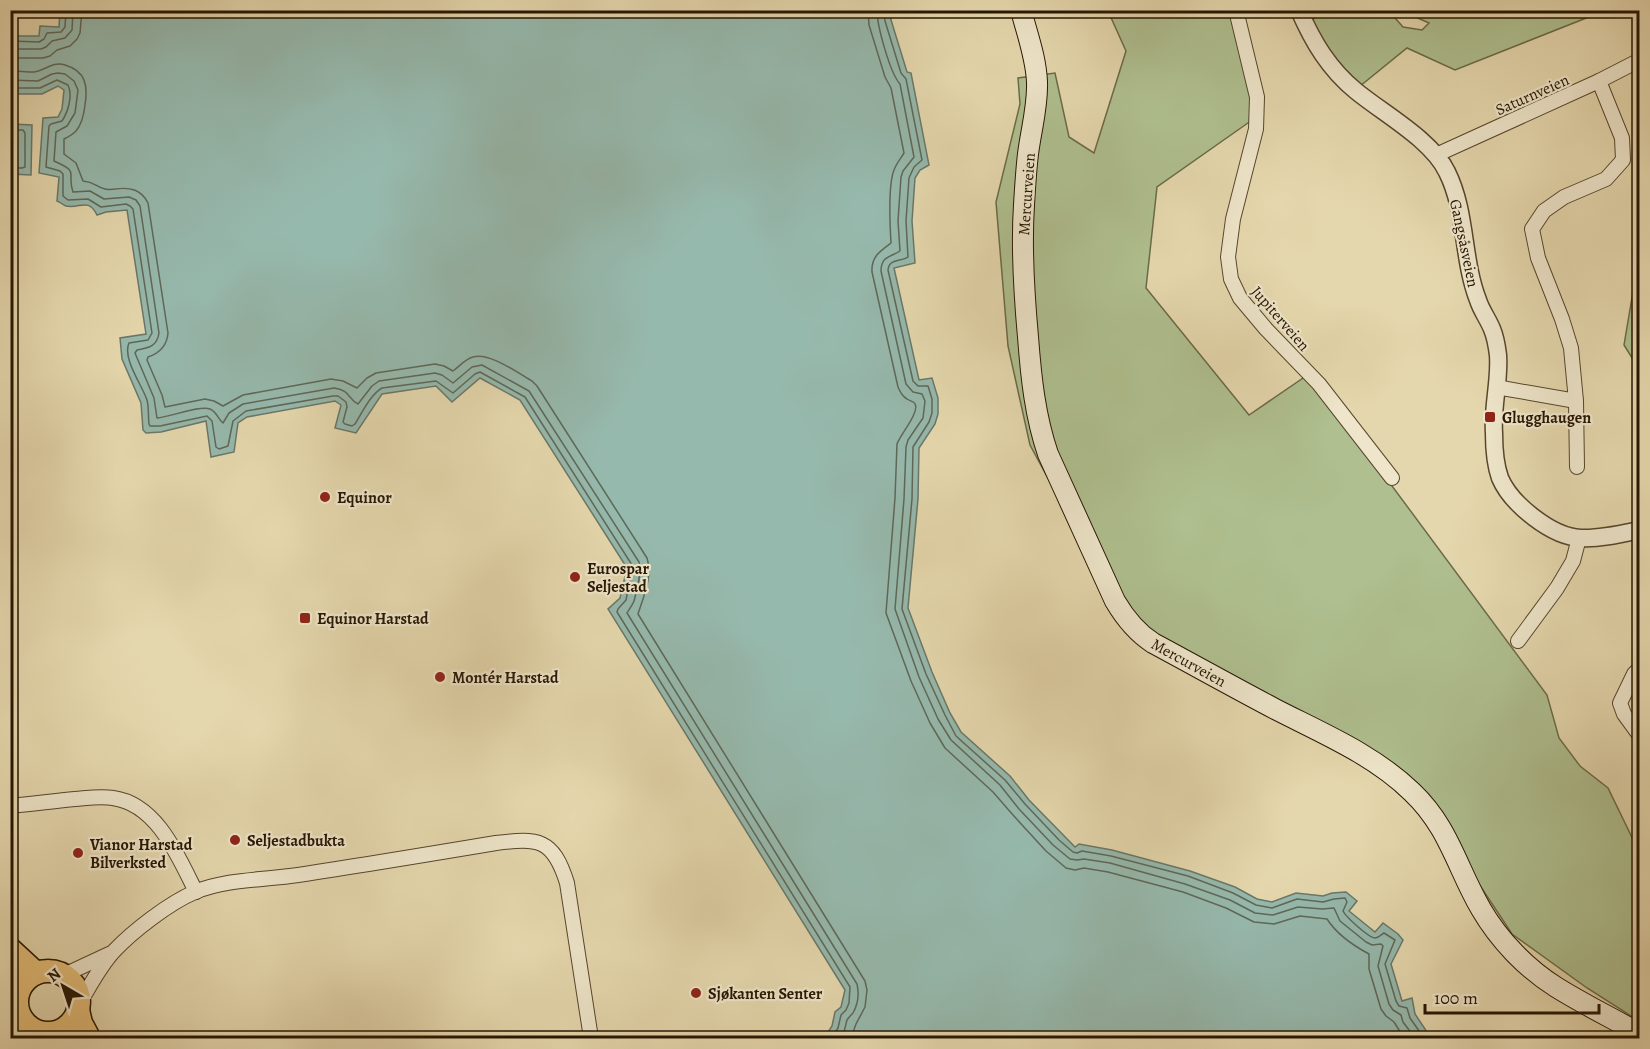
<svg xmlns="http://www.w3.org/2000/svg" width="1650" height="1049" font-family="Alegreya,serif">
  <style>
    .green { fill: #afbf8f; stroke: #6a6a48; stroke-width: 1.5 }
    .water { fill: #96b9ad; stroke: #697869; stroke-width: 1.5 }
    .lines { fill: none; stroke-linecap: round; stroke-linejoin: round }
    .shore { stroke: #5e6858; stroke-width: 1.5 }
    .minor-casing { stroke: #56462d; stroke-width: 16 }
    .tertiary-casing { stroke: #56462d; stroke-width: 19 }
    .secondary-casing { stroke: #261602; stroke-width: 22 }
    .trunk-casing { stroke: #261602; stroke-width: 25 }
    .minor { stroke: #eee5ca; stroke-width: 14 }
    .tertiary { stroke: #eee5ca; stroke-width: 16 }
    .secondary { stroke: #eee5ca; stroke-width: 20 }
    .trunk { stroke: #e2bc76; stroke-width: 22 }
    .poi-dot { fill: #8f2418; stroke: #eee5ca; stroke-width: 2 }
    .labels { text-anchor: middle; stroke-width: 4.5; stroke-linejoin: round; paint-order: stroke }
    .street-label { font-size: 16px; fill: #261602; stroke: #eee5ca }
    .poi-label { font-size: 16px; font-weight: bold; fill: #261602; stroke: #eee5ca; text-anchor: start }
  </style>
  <rect width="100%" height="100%" fill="#e5d7ad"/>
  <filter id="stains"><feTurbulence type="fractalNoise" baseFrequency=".00333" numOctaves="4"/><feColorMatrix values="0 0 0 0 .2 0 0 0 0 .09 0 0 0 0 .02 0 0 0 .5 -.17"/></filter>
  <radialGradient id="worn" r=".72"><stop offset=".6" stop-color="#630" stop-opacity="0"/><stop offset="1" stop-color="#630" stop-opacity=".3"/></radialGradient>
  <g class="green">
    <path d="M1108 11H1235L1255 118 1157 187 1146 288 1249 415 1309 374 1547 695 1559 738 1580 766 1608 788 1639 852V1021L1587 988 1512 934 1475 878 1428 796 1148 633 1118 594 1051 484 1030 445 1008 346 996 202 1020 104 1018 78 1055 73 1069 137 1094 153 1126 51Z"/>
    <path d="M1325 11H1389L1403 27 1422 30 1429 23 1402 11H1604L1455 70 1407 48 1354 91 1305 25Z"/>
    <path d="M1639 256V369L1624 345Z"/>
  </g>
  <g class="water">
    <path d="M60 11H890L891 20 907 72 911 73 929 165 920 170 915 178 912 221 915 263 894 268 919 380 932 378 938 398V414L935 424 919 448 918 499 908 608 932 672 950 713 961 732 1010 776 1029 800 1075 847 1079 844 1112 850 1190 871 1235 887 1257 899 1272 902 1296 893 1323 896 1332 893 1346 892 1357 901 1349 911 1375 932 1383 923 1398 934 1403 940 1391 964 1402 1001 1412 998 1415 1014 1431 1038H824L832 1026 835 1012 841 1007 845 990 608 609 620 598 627 568 520 400 480 378 452 402 436 386 382 394 356 433 335 428 341 405 335 401 247 417 238 423 234 452 211 457 206 421 161 432 146 433 143 430 141 403 122 359 120 338 146 334 127 210 106 212 97 215C88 197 80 209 66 206 63 205 60 202 57 201L59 177 39 173 43 118 58 117 62 109 64 90 58 86 42 94H11V36H39L40 26 59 27Z"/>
    <path d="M11 124 32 125 31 175 11 174Z"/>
  </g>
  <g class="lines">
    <g class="shore">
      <path d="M868 10 869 25 885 77 891 88 904 153C901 158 896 164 894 170 888 185 890 226 891 243 880 251 871 257 872 272L898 387C900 392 902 396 907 399 908 400 915 402 915 404 920 412 900 435 897 444L895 498 886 613 911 681 930 723 945 748 993 792 1013 815 1046 851 1066 868 1075 870 1084 868 1108 872 1183 892 1226 908 1254 922 1274 924 1300 916 1327 919C1336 933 1354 946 1369 954V969L1381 1009 1386 1016 1394 1022 1404 1038"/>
      <path d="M877 10C877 26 890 73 900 84L914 157 903 171 901 177 898 221 900 251C891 257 881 256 881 271L906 384 913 392 922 394 925 401 923 418 908 440 906 447 904 499 895 609 919 677 938 719 951 740 1000 785 1019 809 1053 845 1070 859 1077 860 1084 859 1110 863 1185 884 1230 900 1255 913 1273 915 1298 907 1322 909 1334 908 1340 921 1366 942 1372 945 1381 944 1383 946 1378 966 1389 1004 1393 1010 1401 1015 1403 1022 1415 1038"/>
      <path d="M884 10 885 21 901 73 906 79 922 160 914 167 909 178 906 221 908 257C901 262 889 258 888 270L913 381 918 386H928L932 399V413L929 422 913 447 912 499 902 609 926 674 945 715 956 736 1005 780 1025 804 1059 840 1073 852 1077 853 1082 851 1111 856 1188 876 1233 893 1256 905 1272 908 1297 899 1323 902 1334 899 1345 898 1347 902 1343 911C1346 917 1369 938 1375 938 1378 938 1382 934 1384 933L1395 940 1385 964 1396 1001 1399 1006 1407 1008 1410 1018 1424 1038"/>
      <path d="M10 41 39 42 44 39 47 33 61 32 65 27 66 10"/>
      <path d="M10 49H41L46 47 52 41 65 38 72 30 73 10"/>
      <path d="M10 58H43L50 56 57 50 70 46 77 39 80 33 82 10"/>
      <path d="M10 71C18 71 26 72 34 72 45 71 52 61 65 65 86 71 88 86 85 105 84 114 82 124 76 131 73 134 68 137 64 139V154L76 163 83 181C95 182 96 187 105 189 107 190 113 189 115 189 130 187 141 189 148 203L168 333C167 346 160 353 148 357L147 360 162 395 165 407 205 399 214 401 223 406 243 395 331 379 343 381 357 388 367 378 376 373 435 364 444 366 453 371C460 366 465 359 473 357 489 352 518 373 532 381L537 386 647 558C653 576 643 598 638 614L865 981 867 990 865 1007 856 1024 851 1038"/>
      <path d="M10 80 38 81 52 74 58 73 65 74 74 81 78 90 75 113 67 126 56 132 54 161C81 173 66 171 73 192L90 191 104 199 129 197 136 200 140 206 159 333C157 347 148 348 137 350L135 353 154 398 157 418C170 417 200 405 210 409 217 412 218 419 223 423L229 413 243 404 334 388C350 390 348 399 358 404L372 386 379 381 435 373 442 375 453 383 472 367 482 365 529 391 639 562C642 573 637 590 634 601 632 606 629 609 627 613L857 984C859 993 858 1004 853 1013 851 1015 849 1017 847 1020 845 1027 845 1032 841 1038"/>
      <path d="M10 88H40L57 80 68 85C73 96 68 112 62 121L51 124 49 126 46 167 60 171 63 174V196L68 200 88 199 101 207 126 204 130 206 133 209 152 333 148 340 129 343C122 358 142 385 147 400 149 407 148 416 149 424L150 426H160L207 416 212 421 216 447 219 449 228 446 233 421 246 411 333 396H338L346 402 347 407 343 422 345 424 352 426 355 424C362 413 370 395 382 388L436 381 453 393 475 374 480 372 525 397 632 565V569L626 600 618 609 617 612 850 987 849 1003 846 1010 841 1015 838 1028 832 1038"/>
      <path d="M10 130H23L25 133V167L22 168H10"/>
    </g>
    <g class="minor-casing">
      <g id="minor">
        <path d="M1236 10 1257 97 1256 129 1233 219 1228 257 1231 279 1240 298 1266 329 1319 384 1392 478"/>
        <path d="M1436 155 1599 81 1640 60"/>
        <path d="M1496 387 1576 401 1571 348 1562 319 1538 258 1532 229 1544 211 1564 197 1606 179 1623 160 1622 138 1599 81"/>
        <path d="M1576 401 1577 467"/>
        <path d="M1518 641 1557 588 1573 561 1579 538"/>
        <path d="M1640 668 1634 674 1620 703 1624 714 1640 736"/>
        <path d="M10 806C32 804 54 801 75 799 88 798 100 796 113 798 157 804 178 856 196 892"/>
        <path d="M64 975 109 954"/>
        <path d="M79 1004C90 986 100 966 114 951 133 931 169 903 195 892 226 879 264 880 298 875 364 865 430 854 496 843 538 838 553 838 567 883L591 1038"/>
      </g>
    </g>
    <g class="tertiary-casing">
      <path id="tertiary" d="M1299 10C1313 42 1329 69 1356 91 1384 114 1432 140 1447 172 1467 212 1462 259 1478 300 1481 310 1488 319 1492 329 1495 336 1497 347 1498 355 1500 381 1492 407 1494 433 1494 447 1495 464 1500 478 1511 504 1552 537 1581 538 1600 539 1621 534 1640 530"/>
    </g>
    <g class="secondary-casing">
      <path id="secondary" d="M1021 10C1027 34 1036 57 1037 82 1038 106 1031 130 1028 154 1026 171 1025 188 1024 205 1021 249 1024 293 1028 337 1031 377 1035 416 1048 454L1115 601C1125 618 1136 632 1153 643 1194 665 1235 688 1277 710 1324 734 1374 755 1412 792 1449 827 1457 868 1481 909 1499 940 1526 968 1556 987 1583 1004 1612 1018 1640 1034"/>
    </g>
    <g class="trunk-casing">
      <g id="trunk">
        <path d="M10 949 36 973"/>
        <circle cx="48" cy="1002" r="31"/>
        <path d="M78 1010 81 1023 89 1038"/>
      </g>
    </g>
    <use href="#minor" class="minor"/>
    <use href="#tertiary" class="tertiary"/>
    <use href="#secondary" class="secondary"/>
    <use href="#trunk" class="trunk"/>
  </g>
  <g class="poi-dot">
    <rect x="1484" y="411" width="12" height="12" rx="3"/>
    <circle cx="325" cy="497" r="6"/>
    <circle cx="575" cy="577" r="6"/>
    <rect x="299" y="612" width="12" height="12" rx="3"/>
    <circle cx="440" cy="677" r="6"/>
    <circle cx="235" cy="840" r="6"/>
    <circle cx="78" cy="853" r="6"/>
    <circle cx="696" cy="993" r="6"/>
  </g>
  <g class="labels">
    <g class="street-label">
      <text transform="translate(1532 94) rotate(-24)" y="6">Saturnveien</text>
      <text transform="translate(1026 194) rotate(-86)" y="6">Mercurveien</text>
      <text transform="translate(1465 243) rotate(78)" y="6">Gangsåsveien</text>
      <text transform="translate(1281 318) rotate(49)" y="6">Jupiterveien</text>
      <text transform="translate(1189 662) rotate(29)" y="6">Mercurveien</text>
    </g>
    <g class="poi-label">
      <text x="1502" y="423">Glugghaugen</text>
      <text x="337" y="503">Equinor</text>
      <text x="587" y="574">Eurospar<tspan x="587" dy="18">Seljestad</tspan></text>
      <text x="317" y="624">Equinor Harstad</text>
      <text x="452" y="683">Montér Harstad</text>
      <text x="247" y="846">Seljestadbukta</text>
      <text x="90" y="850">Vianor Harstad<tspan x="90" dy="18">Bilverksted</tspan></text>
      <text x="708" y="999">Sjøkanten Senter</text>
    </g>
  </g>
  <rect width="1650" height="1049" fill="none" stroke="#e5d7ad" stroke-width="36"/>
  <rect x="12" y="12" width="1626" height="1025" fill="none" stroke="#261602" stroke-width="3"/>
  <rect x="18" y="18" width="1614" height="1013" fill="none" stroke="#261602" stroke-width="1.5"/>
  <g transform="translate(63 986) rotate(321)" stroke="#eee5ca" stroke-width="4.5" paint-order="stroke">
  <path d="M0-4.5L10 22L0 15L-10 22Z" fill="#261602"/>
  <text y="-9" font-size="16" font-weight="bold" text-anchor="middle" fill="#261602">N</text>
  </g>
  <path d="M1425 1004v9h174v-9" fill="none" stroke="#261602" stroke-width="3"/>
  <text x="1434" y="1004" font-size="18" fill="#261602" stroke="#eee5ca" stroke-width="4.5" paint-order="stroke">100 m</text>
  <rect width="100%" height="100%" filter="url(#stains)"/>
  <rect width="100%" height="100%" fill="url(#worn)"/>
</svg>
